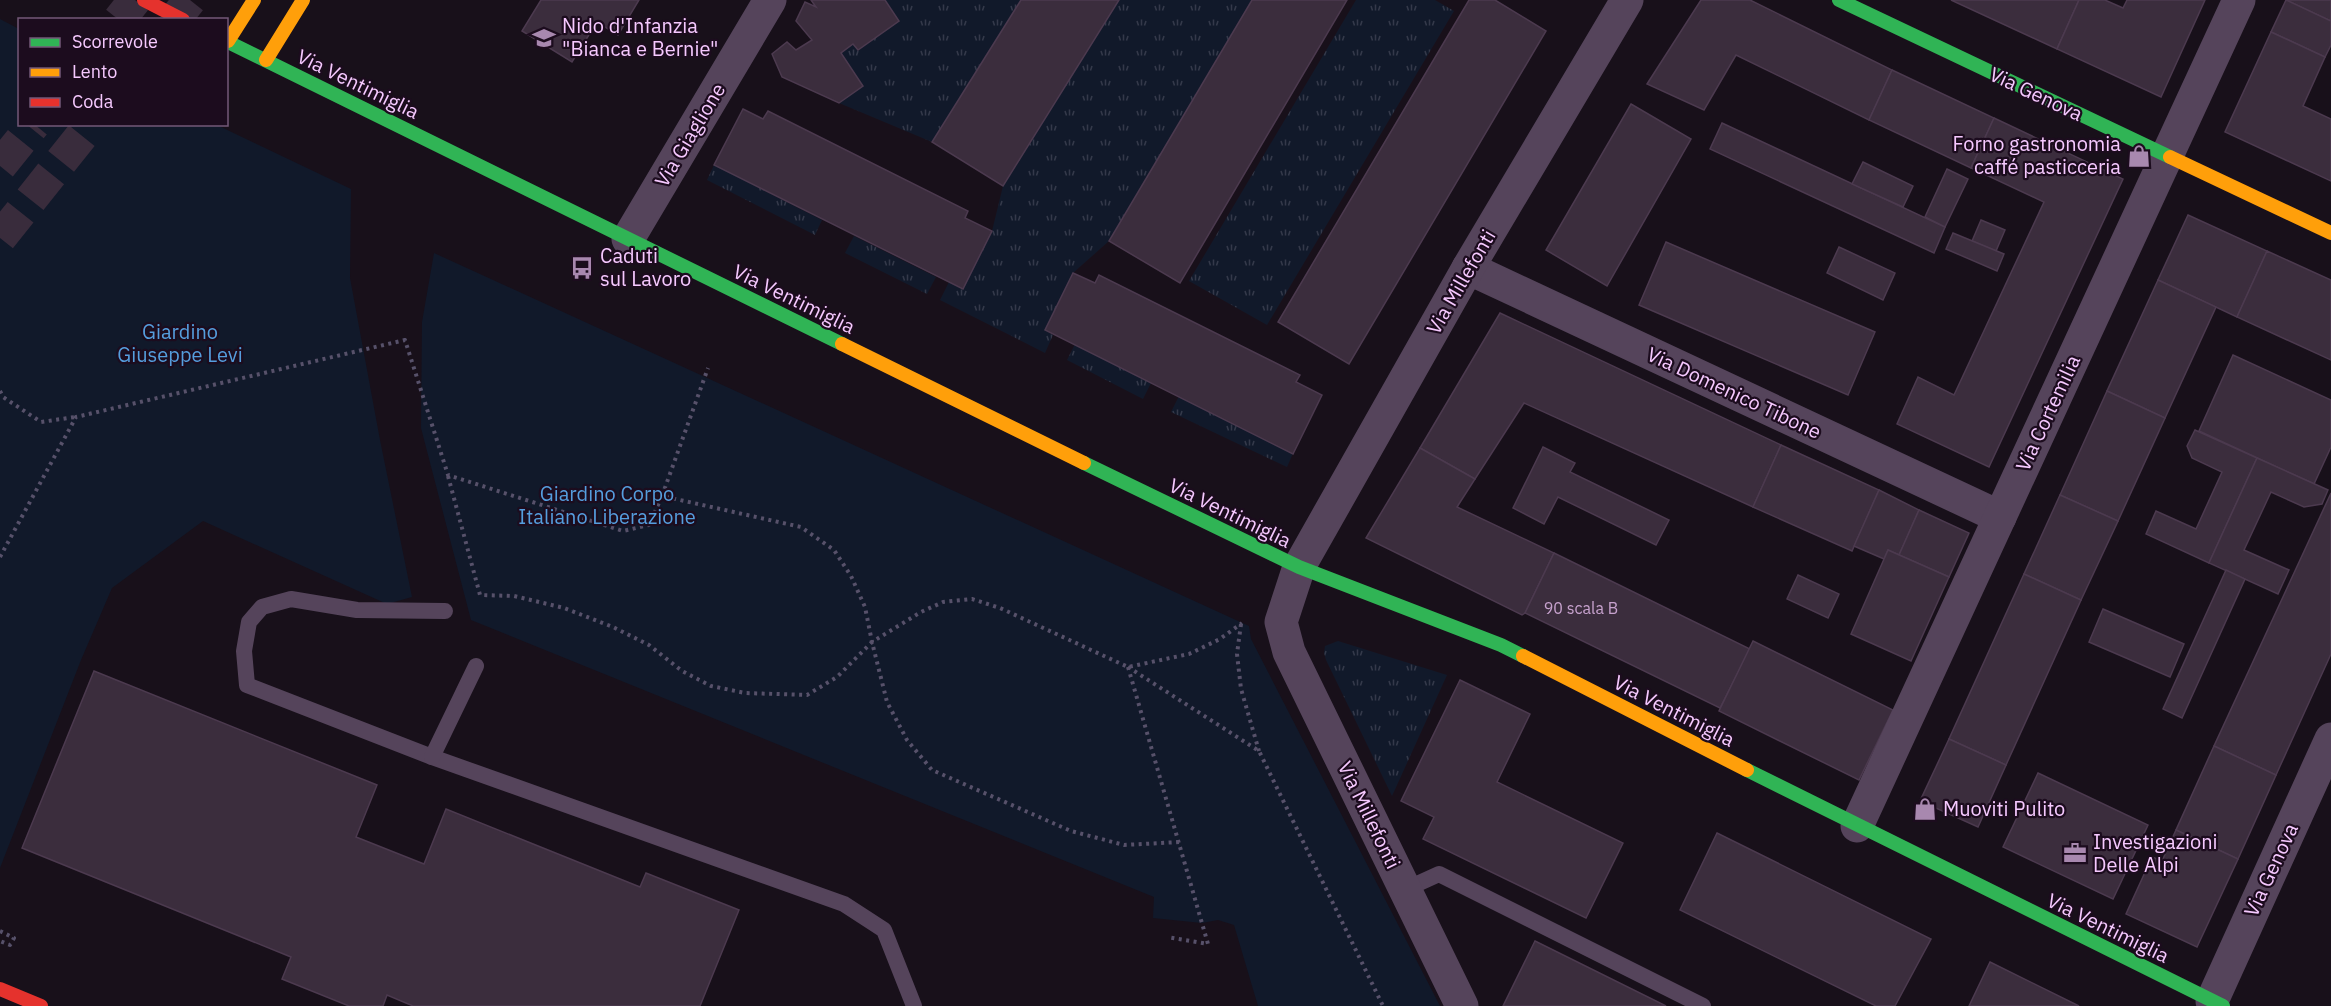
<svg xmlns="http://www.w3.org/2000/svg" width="2331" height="1006" font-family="'IBM Plex Sans',sans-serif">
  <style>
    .grass { fill: url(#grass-tufts) }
    .park { fill: #11192a }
    .building { fill: #3b2d3d; stroke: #4c3a4f; stroke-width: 1.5 }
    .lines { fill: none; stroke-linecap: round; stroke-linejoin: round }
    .primary-tunnel { stroke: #392c3c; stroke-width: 33; stroke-dasharray: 33 16; stroke-linecap: butt }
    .path { stroke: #57516a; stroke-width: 4; stroke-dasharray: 3 4.5; stroke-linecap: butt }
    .lane { stroke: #55445b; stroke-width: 16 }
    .street { stroke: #55445b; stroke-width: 33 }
    .fast { stroke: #30b455; stroke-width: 14 }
    .slow { stroke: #ff9f0a; stroke-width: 14 }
    .jam { stroke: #e5322d; stroke-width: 14 }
    .labels { text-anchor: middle; stroke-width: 4.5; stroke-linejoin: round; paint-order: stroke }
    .number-label { font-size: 16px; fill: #c7a2ce }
    .poi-label { font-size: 20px; fill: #f6c9ff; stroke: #1c0c1e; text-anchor: start }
    .street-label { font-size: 20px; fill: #f6c9ff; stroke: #1c0c1e }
    .park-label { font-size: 20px; fill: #559ede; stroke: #1c0c1e }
  </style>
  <defs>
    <pattern id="grass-tufts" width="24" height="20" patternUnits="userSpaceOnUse" patternTransform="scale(1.5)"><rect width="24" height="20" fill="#11192a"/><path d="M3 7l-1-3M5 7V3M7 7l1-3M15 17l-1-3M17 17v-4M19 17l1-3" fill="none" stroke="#34394a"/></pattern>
  </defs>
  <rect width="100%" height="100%" fill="#18101a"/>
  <g class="grass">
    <path d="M885 0H1021L932 142 839 103 863 86 841 53 853 44 858 50 898 21Z"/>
    <path d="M1119 0H1252L1109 241 1073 273 1045 330 1053 335 1045 353 940 300 949 282 963 289 992 231 1003 186Z"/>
    <path d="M1356 0H1435L1454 11 1267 325 1189 281Z"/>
    <path d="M714 165 822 220 815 235 707 180Z"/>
    <path d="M854 236 936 277 927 294 845 253Z"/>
    <path d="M1075 344 1151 383 1143 399 1067 360Z"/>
    <path d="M1179 396 1294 451 1287 467 1171 412Z"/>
    <path d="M1338 641 1447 675 1392 796 1326 660 1324 653 1325 646Z"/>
  </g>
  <g class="park">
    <path d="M0 19 19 29 20 124 217 125 351 189 350 278 380 440 412 597 387 604 203 521 112 588 81 660 0 868Z"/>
    <path d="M434 253 1249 626 1251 639 1440 1006H1258L1234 925 1218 920 1202 923 1153 918 1154 897 471 620 421 428 422 322Z"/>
  </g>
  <g class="building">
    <path d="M541 0H639L618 35 597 22 572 62 522 31Z"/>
    <path d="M811 0H885L899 21 858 50 853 44 841 53 863 86 839 103 782 77 772 54 787 42 796 50 812 40 796 21 805 2 816 7Z"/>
    <path d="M1021 0H1119L1003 186 932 142Z"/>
    <path d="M1252 0H1347L1180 283 1109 241Z"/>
    <path d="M1469 0H1495L1546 31 1349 364 1278 322Z"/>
    <path d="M1701 0H1750L1892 70 1869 120 1736 55 1704 110 1647 84Z"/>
    <path d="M1951 0H2079L2057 49Z"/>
    <path d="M2079 0H2105L2123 8 2127 0H2205L2161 97 2057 49Z"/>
    <path d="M2286 0H2331V21Z"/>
    <path d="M2286 0 2331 21V45L2325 57 2271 32Z"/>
    <path d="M2271 32 2325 57 2303 106 2331 119V181L2225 132Z"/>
    <path d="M1892 70 1994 118 1971 168 1869 120Z"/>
    <path d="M1631 104 1691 139 1607 286 1546 250Z"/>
    <path d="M743 109 763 119 768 111 968 211 965 218 992 231 963 289 714 165Z"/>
    <path d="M1994 118 2123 179 1989 467 1897 424 1918 377 1954 395 2044 202 1971 168Z"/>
    <path d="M1722 123 1945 227 1934 253 1710 149Z"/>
    <path d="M1863 162 1913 186 1903 207 1852 184Z"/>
    <path d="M1947 169 1968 179 1945 227 1925 217Z"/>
    <path d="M2188 215 2267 251 2237 317 2158 280Z"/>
    <path d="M1981 220 2005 230 1996 251 1972 241Z"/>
    <path d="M1953 233 2004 254 1997 271 1946 249Z"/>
    <path d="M1666 242 1875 332 1848 395 1639 305Z"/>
    <path d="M1839 247 1895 273 1883 300 1827 273Z"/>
    <path d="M2267 251 2331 280V360L2237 317Z"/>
    <path d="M1073 273 1095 283 1099 275 1300 375 1296 382 1322 395 1293 454 1045 330Z"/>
    <path d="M2158 280 2216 307 2165 418 2107 391Z"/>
    <path d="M1500 313 1781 445 1753 507 1524 403 1475 479 1420 448Z"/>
    <path d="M2233 355 2331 400V447L2314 484 2199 431Z"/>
    <path d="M2107 391 2165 418 2118 521 2060 495Z"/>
    <path d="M2195 430 2257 458 2209 563 2146 534 2156 511 2196 529 2222 472 2192 458 2187 446Z"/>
    <path d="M1781 445 1879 490 1852 551 1753 507Z"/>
    <path d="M1543 447 1575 463 1570 472 1669 520 1656 545 1558 497 1544 524 1513 508Z"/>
    <path d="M1420 448 1475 479 1457 507 1554 553 1525 613 1522 615 1366 538Z"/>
    <path d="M2257 458 2328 490 2322 504 2304 507 2271 492 2244 550 2289 570 2278 594 2209 563Z"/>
    <path d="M1879 490 1919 510 1899 555 1888 550 1884 559 1854 546Z"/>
    <path d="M2331 493V654L2276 775 2214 746Z"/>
    <path d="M2060 495 2118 521 2081 600 2024 574Z"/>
    <path d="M1919 510 1969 533 1949 577 1899 555Z"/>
    <path d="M1888 550 1949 577 1911 661 1851 634Z"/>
    <path d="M1554 553 1750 649 1720 708 1525 613Z"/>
    <path d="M2226 570 2245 579 2182 718 2163 709Z"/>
    <path d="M2024 574 2081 600 2006 765 1949 739Z"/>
    <path d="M1798 575 1839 594 1828 618 1787 599Z"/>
    <path d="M2103 609 2184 644 2170 677 2089 642Z"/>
    <path d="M1753 641 1893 710 1859 780 1719 711Z"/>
    <path d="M94 671 377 785 356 837 424 864 446 809 640 887 646 873 739 910 700 1006H413L387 995 383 1006H349L282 979 291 957 22 848Z"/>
    <path d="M1460 680 1530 714 1497 782 1623 843 1586 918 1423 839 1434 817 1401 801Z"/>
    <path d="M1949 739 2006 765 1978 827 1920 801Z"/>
    <path d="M2214 746 2276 775 2238 859 2176 830Z"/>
    <path d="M2038 773 2148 825 2113 899 2003 847Z"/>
    <path d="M2176 830 2238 859 2197 947 2126 914 2152 857 2162 861Z"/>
    <path d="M1717 833 1931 939 1895 1006H1876L1680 910Z"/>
    <path d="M1535 941 1666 1006H1503Z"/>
    <path d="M1990 962 2079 1006H1969Z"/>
  </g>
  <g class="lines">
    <g class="primary-tunnel">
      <path d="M119 20 135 0"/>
      <path d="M174 20 190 0"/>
      <path d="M0 166 34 124"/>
      <path d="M0 238 91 124"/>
    </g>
    <g class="path">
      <path d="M0 391 3 397 41 422 75 417"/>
      <path d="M448 476 480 595 514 596 564 608 613 627 649 645 682 671 711 686 745 693 807 695 837 677 872 642 887 702 907 740 932 770 1071 831 1124 845 1179 842"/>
      <path d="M662 496 708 368"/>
      <path d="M0 557 76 417 405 340 448 475 623 531 649 525 662 496 801 527 834 550 851 576 865 607 872 642 921 612 943 602 972 599 1000 608 1128 667 1189 654 1220 639 1242 623"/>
      <path d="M1241 624 1237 654 1241 689 1259 751"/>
      <path d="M1128 667 1259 751 1383 1006"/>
      <path d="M1128 667 1208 944 1167 937"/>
      <path d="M0 931 14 938 10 945 0 941"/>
    </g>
    <g class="lane">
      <path d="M445 611 357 610 291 599 262 607 249 622 244 651 247 685 432 757 844 904 884 930 914 1006"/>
      <path d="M432 757 476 666"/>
      <path d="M1406 889 1439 874 1703 1006"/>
    </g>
    <g class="street">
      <path d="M628 239 770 0"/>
      <path d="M1468 268 2000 517"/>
      <path d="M1857 826 2239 0"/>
      <path d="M2212 1001 2331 739"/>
      <path d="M1462 1006 1289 652 1281 622 1299 567 1468 268 1627 0"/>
    </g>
    <g class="fast">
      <path d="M1839 0 2170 157"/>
      <path d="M226 41 842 344"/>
      <path d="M1084 463 1299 567 1501 645 1523 656"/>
      <path d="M1747 770 2223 1006"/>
    </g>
    <g class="slow">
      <path d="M228 41 254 0"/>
      <path d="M266 60 303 0"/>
      <path d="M2170 157 2331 233"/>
      <path d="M842 344 1084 463"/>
      <path d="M1523 656 1747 770"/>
    </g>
    <g class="jam">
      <path d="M144 0 183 20"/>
      <path d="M0 989 41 1006"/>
    </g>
  </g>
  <defs>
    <g id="school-bare" transform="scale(1.8)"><path d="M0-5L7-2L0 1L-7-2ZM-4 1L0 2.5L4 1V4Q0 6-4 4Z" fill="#a888af" stroke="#1c0c1e" stroke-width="2.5" paint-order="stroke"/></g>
    <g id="shop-bare" transform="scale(1.8)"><path d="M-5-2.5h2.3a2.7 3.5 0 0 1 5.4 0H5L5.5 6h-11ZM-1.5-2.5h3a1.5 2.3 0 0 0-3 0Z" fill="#a888af" stroke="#1c0c1e" stroke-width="2.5" paint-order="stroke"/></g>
    <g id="bus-bare" transform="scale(1.8)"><path d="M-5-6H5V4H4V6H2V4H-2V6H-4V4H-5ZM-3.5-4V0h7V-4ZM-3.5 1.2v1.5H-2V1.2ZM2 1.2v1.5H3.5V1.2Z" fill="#a888af" stroke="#1c0c1e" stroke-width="2.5" paint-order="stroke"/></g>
    <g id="office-bare" transform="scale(1.8)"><path d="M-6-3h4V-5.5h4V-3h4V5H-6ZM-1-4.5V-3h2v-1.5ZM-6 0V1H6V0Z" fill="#a888af" stroke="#1c0c1e" stroke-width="2.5" paint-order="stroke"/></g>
  </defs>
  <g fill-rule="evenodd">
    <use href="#school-bare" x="544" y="38"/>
    <use href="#shop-bare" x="2139" y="156"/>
    <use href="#bus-bare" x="582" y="268"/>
    <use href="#shop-bare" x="1925" y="809"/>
    <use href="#office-bare" x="2075" y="853"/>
  </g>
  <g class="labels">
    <g class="number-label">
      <text x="1581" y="614">90 scala B</text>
    </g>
    <g class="poi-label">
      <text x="562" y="33">Nido d'Infanzia<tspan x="562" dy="23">"Bianca e Bernie"</tspan></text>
      <text x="2121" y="151" text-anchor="end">Forno gastronomia<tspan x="2121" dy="23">caffé pasticceria</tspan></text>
      <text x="600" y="263">Caduti<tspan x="600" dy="23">sul Lavoro</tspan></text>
      <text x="1943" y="816">Muoviti Pulito</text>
      <text x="2093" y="849">Investigazioni<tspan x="2093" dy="23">Delle Alpi</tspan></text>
    </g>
    <g class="street-label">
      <text transform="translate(358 84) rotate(26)" y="7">Via Ventimiglia</text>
      <text transform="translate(2036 94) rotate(25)" y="7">Via Genova</text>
      <text transform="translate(690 135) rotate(-59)" y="7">Via Giaglione</text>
      <text transform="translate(1461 282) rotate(-60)" y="7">Via Millefonti</text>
      <text transform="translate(794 299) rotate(26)" y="7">Via Ventimiglia</text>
      <text transform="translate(1734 393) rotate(25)" y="7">Via Domenico Tibone</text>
      <text transform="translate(2048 413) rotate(-65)" y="7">Via Cortemilia</text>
      <text transform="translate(1230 513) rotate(26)" y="7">Via Ventimiglia</text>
      <text transform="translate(1674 711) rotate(27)" y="7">Via Ventimiglia</text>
      <text transform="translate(1369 815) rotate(64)" y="7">Via Millefonti</text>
      <text transform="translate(2271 870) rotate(-65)" y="7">Via Genova</text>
      <text transform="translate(2108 928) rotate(26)" y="7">Via Ventimiglia</text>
    </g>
    <g class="park-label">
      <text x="180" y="339">Giardino<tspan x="180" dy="23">Giuseppe Levi</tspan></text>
      <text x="607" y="501">Giardino Corpo<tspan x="607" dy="23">Italiano Liberazione</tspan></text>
    </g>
  </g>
  <rect x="18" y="18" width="210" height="108" fill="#1c0c1e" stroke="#735878" stroke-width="1.5"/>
  <rect x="30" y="38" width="30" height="9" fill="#30b455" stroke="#735878" stroke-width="1.5"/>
  <text x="72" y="48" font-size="18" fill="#f6c9ff">Scorrevole</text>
  <rect x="30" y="68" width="30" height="9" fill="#ff9f0a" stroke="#735878" stroke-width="1.5"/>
  <text x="72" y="78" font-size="18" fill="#f6c9ff">Lento</text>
  <rect x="30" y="98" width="30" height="9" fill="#e5322d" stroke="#735878" stroke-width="1.5"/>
  <text x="72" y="108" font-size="18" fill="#f6c9ff">Coda</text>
</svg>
